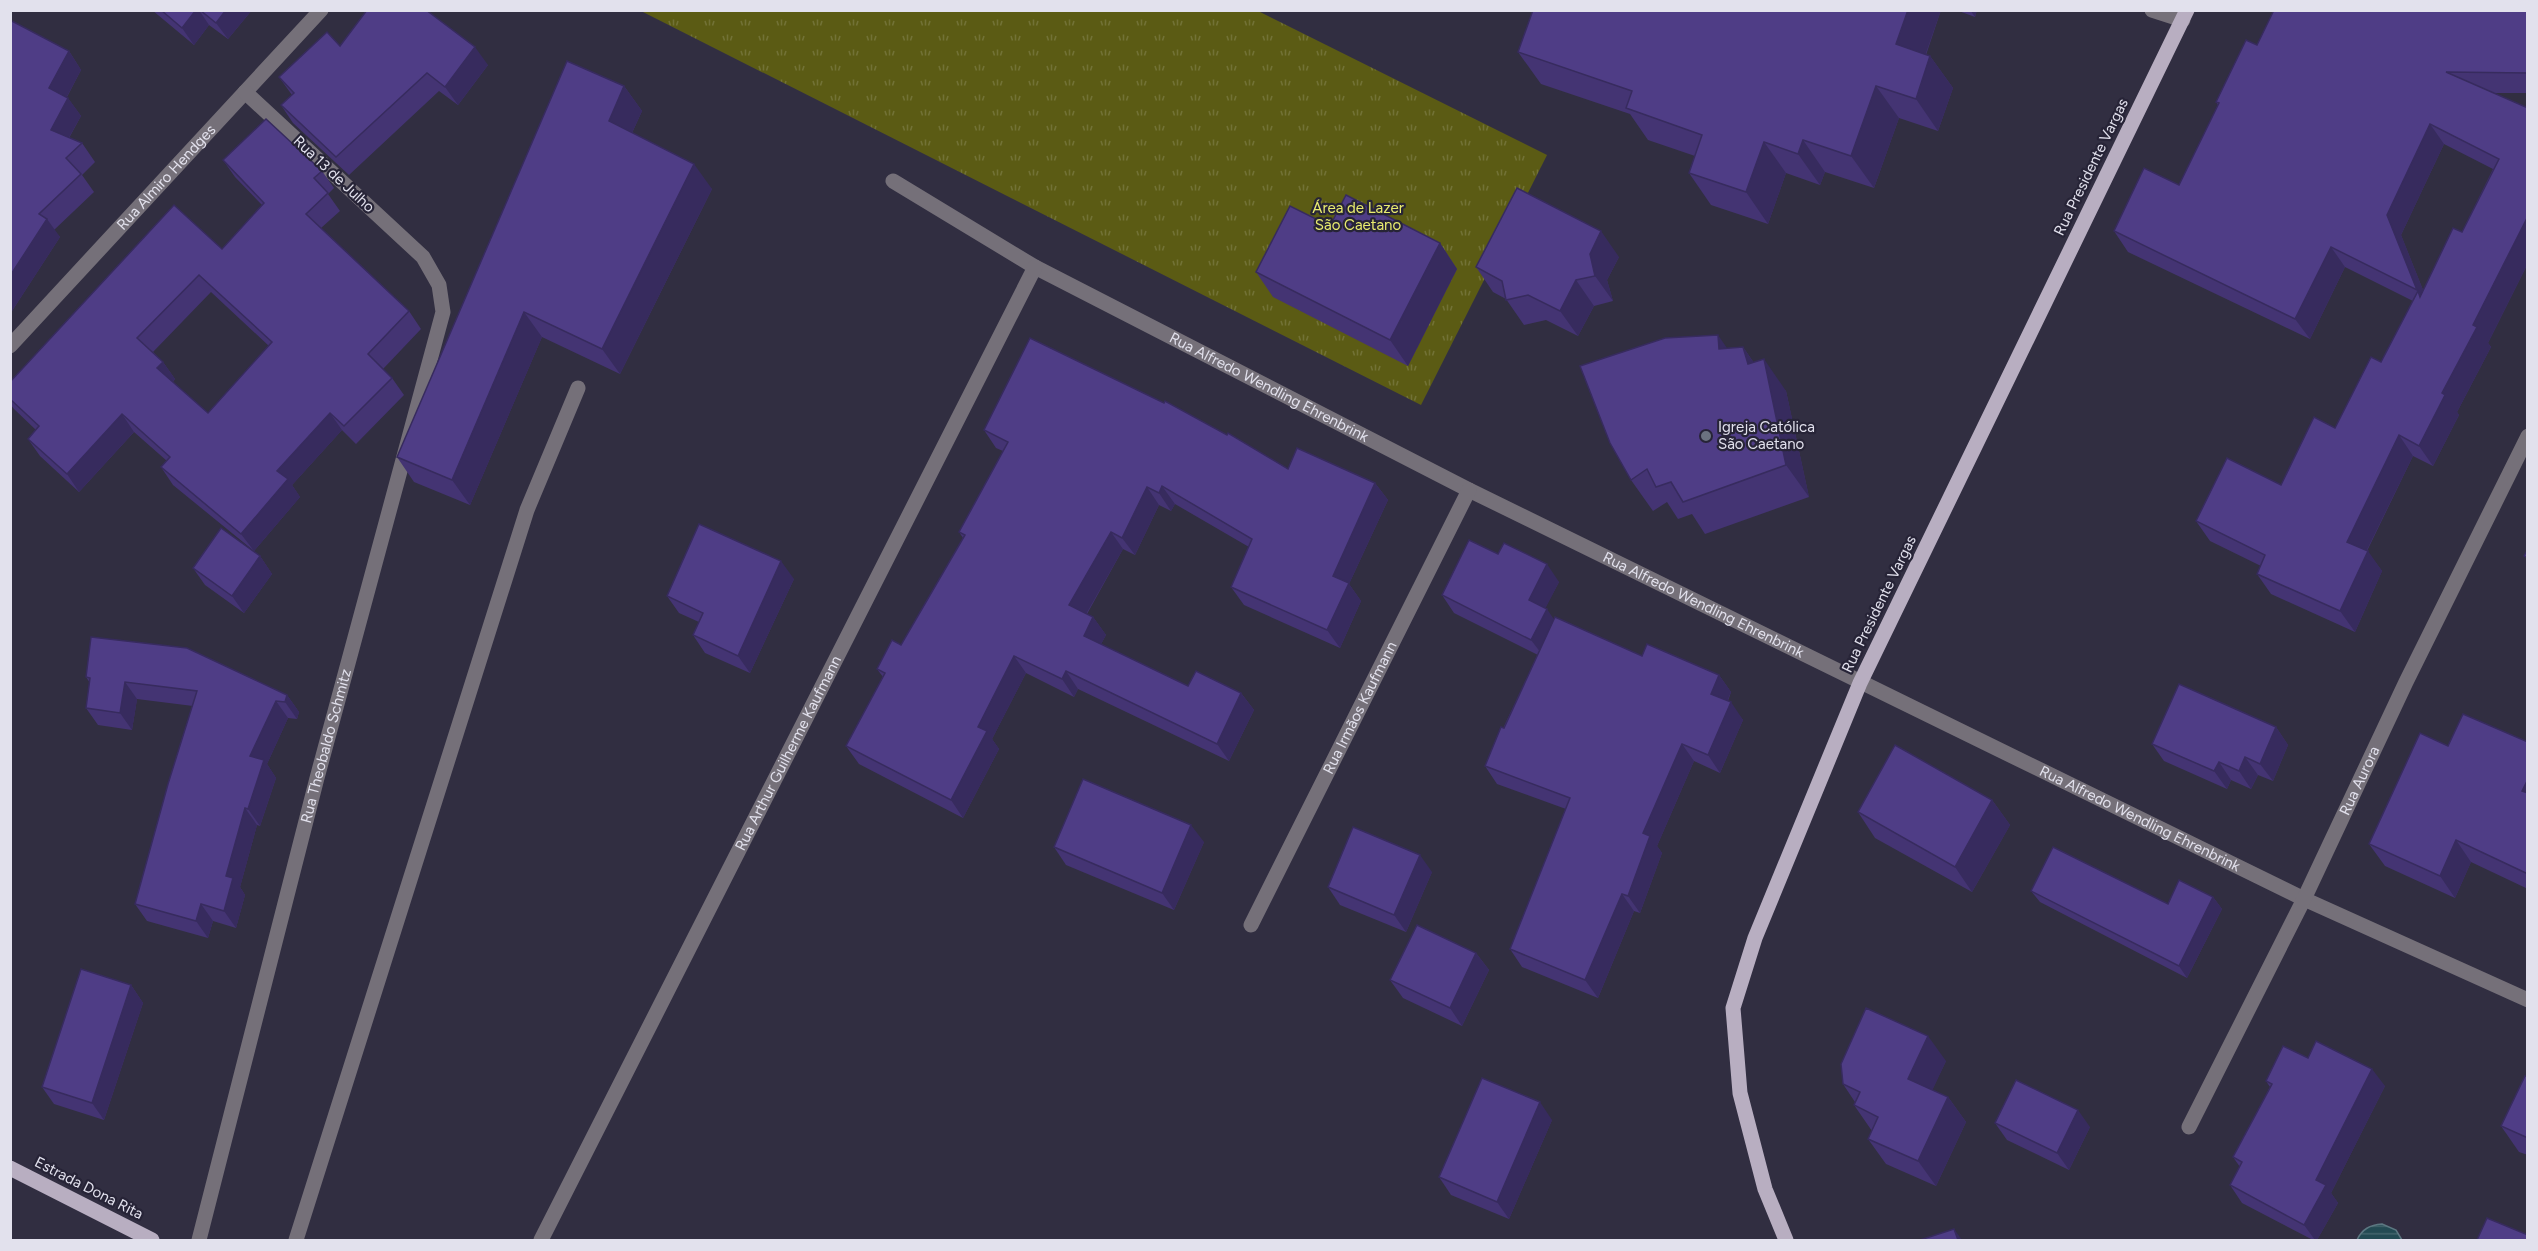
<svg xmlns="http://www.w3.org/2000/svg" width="2538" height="1251" font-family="Figtree,sans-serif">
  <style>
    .park { fill: url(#park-tufts) }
    .water { fill: url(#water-rules); stroke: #5c7781; stroke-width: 1.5 }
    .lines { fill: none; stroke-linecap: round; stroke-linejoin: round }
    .minor { stroke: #757079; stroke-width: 15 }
    .major { stroke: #b8aec1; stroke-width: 15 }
    .wall { fill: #443473; fill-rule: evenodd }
    .shaded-wall { fill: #372b5e }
    .building { fill: #4f3d86; stroke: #372b5e; stroke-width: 1.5; fill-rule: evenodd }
    .worship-dot { fill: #6b7280; stroke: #272437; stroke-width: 2 }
    .labels { text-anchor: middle; stroke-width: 4.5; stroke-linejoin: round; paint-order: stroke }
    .street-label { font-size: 15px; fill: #e2e1ed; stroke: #272437 }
    .park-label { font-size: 15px; fill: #e9ec6f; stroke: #272437 }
    .poi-label { font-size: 15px; fill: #e2e1ed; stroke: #272437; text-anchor: start }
  </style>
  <defs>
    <pattern id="park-tufts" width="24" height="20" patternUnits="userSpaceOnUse" patternTransform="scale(1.5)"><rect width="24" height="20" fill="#5b5b14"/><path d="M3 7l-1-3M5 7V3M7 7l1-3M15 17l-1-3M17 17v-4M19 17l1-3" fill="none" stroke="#727236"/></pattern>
    <pattern id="water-rules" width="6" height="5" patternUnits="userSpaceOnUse" patternTransform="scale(1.5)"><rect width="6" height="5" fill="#234a53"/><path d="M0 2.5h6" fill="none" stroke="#43646c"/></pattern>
  </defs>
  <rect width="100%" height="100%" fill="#312e41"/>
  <path class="park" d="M641 11H1258L1547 155 1421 405Z"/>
  <path class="water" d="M2382 1224 2396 1230 2402 1240H2357C2362 1229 2370 1225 2382 1224Z"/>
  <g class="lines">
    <g class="minor">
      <path d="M2152 10 2183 20"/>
      <path id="s1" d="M893 181 1035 267 1469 490 2304 899 2528 1000"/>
      <path id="s2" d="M10 346 321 10"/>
      <path id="s3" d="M1251 925 1469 490"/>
      <path id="s4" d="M2189 1127 2304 899 2406 682 2528 436"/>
      <path id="s5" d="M199 1240 317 778 443 312 439 285 423 257 245 92"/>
      <path d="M296 1240 527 510 578 388"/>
      <path id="s6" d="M541 1240 1035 267"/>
    </g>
    <g class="major">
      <path d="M10 1168 152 1240"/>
      <path d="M1786 1240 1765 1189 1740 1093 1733 1008 1755 938 1860 683 2187 10"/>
    </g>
  </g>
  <g class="wall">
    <path d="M152 10H252L228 39 209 25 194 45Z"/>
    <path d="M1533 10H1941L1926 55 1930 56 1953 88 1938 131 1899 118 1874 188 1825 172 1820 185 1786 173 1768 224 1711 205 1689 173 1695 156 1648 140 1630 114 1541 84 1518 52Z"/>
    <path d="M1956 10H1977L1975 17Z"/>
    <path d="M2528 10V93H2492L2528 108V263L2488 343 2491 347 2457 412 2459 415 2433 466 2413 456 2367 551 2382 571 2355 632 2271 594 2257 574 2261 566 2210 541 2196 521 2281 485 2335 428 2381 362 2413 301 2345 267 2310 339 2128 252 2114 231 2179 185 2218 105 2216 102 2257 45ZM2444 144 2493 169 2462 232 2423 290 2401 235Z"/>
    <path d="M340 46 488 65 458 105 439 91 349 175 293 123 281 105 292 95 279 77Z"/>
    <path d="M69 51 81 70 67 97 81 116 69 138 82 143 95 162 82 175 94 192 54 230 60 237 10 314Z"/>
    <path d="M624 86 642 111 632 133 712 189 620 374 542 337 470 505 414 482 397 457Z"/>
    <path d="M223 160 322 171 334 188 328 194 340 211 321 228 409 311 421 329 383 369 392 378 404 395 356 444 342 430 292 485 300 497 254 551 173 485 161 467 167 461 134 432 79 492 40 456 28 439 36 430 14 409 10 404V382L222 249 262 205 235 177ZM211 292 269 346 208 413 173 382 175 379 163 362 153 352Z"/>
    <path d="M1330 226 1440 243 1457 269 1408 366 1273 297 1256 272Z"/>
    <path d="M1619 257 1607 280 1613 301 1594 306 1578 336 1546 320 1524 325 1506 299 1493 292 1476 267Z"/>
    <path d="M1743 347 1754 363 1786 391 1809 497 1705 534 1692 514 1678 519 1667 502 1653 511 1631 480 1727 348Z"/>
    <path d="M984 430 1288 469 1375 483 1388 500 1349 584 1361 601 1340 648 1244 605 1231 587 1249 547 1175 504 1171 511 1159 505 1135 555 1123 549 1087 614 1093 617 1106 635 1101 644 1188 686 1241 693 1254 710 1229 761 1078 689 1074 697 1026 673 992 739 999 749 963 818 859 764 846 746 883 677 877 669 901 645 963 538 959 532 1003 451 996 448Z"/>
    <path d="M1498 554 1559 582 1545 608 1554 620 1642 656 1719 675 1731 692 1728 701 1743 720 1720 773 1694 761 1657 846 1662 853 1640 913 1634 911 1598 998 1522 967 1510 949 1566 809 1497 784 1485 766 1538 655 1454 613 1442 595Z"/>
    <path d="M260 556 272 574 244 613 205 585 193 568Z"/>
    <path d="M794 579 750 673 705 653 693 635 699 622 679 613 667 596Z"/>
    <path d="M86 677 287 695 299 712 297 719 288 718 267 764 276 778 260 826 257 825 240 887 245 895 236 928 213 921 208 938 147 921 135 904 193 706 137 699 132 730 98 725 86 708 90 683Z"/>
    <path d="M2276 727 2288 745 2273 781 2258 775 2251 789 2231 780 2227 789 2164 761 2152 744Z"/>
    <path d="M2528 742V889L2471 862 2455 898 2385 866 2369 844 2448 746Z"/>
    <path d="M1992 800 2010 825 1972 892 1875 838 1858 812Z"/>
    <path d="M1204 842 1174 910 1066 865 1054 847Z"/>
    <path d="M1432 872 1406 932 1340 905 1328 887Z"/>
    <path d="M2031 891 2168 904 2213 897 2222 909 2187 978 2040 902Z"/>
    <path d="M1476 953 1489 970 1462 1026 1403 998 1390 980Z"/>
    <path d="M131 985 143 1003 104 1120 54 1104 42 1087Z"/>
    <path d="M2308 1058 2385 1086 2331 1193 2338 1203 2317 1240H2313L2242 1203 2230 1185 2240 1167 2233 1157 2270 1087 2266 1081Z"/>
    <path d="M1946 1061 1932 1090 1948 1097 1966 1122 1936 1186 1886 1164 1868 1139 1872 1131 1854 1105 1855 1102 1843 1084Z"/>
    <path d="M2528 1077V1155L2519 1152 2501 1126Z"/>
    <path d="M1552 1120 1509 1219 1451 1195 1439 1177Z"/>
    <path d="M1995 1123 2090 1127 2069 1170 2007 1140Z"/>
  </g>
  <g class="shaded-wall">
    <path d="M196 10H199L209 25 194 45 182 28Z"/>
    <path d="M226 10H252L228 39 216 23Z"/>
    <path d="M1908 10H1941L1918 76 1896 44Z"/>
    <path d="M1970 10H1977L1975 17Z"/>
    <path d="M475 47 488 65 458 105 445 87Z"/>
    <path d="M69 51 81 70 62 106 49 88Z"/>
    <path d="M1930 56 1953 88 1938 131 1916 99Z"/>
    <path d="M624 86 642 111 626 146 609 121Z"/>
    <path d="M1876 86 1899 118 1874 188 1851 156Z"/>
    <path d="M68 98 81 116 63 148 51 130Z"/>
    <path d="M2430 124 2444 144 2401 235 2431 310 2417 290 2387 215Z"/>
    <path d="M1803 140 1825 172 1820 185 1798 154Z"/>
    <path d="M1764 142 1786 173 1768 224 1746 192Z"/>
    <path d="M694 164 712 189 620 374 602 349Z"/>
    <path d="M2528 216V263L2488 343 2491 347 2457 412 2459 415 2433 466 2419 446 2473 325Z"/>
    <path d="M47 219 60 237 10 314V276Z"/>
    <path d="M1601 231 1619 257 1607 280 1613 301 1595 276 1590 254Z"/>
    <path d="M1440 243 1457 269 1408 366 1390 340Z"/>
    <path d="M2331 247 2345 267 2310 339 2295 319Z"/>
    <path d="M1576 280 1594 306 1578 336 1560 311Z"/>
    <path d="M524 312 542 337 470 505 452 480Z"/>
    <path d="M1718 335 1740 367 1719 349Z"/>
    <path d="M1743 347 1765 379 1748 364Z"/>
    <path d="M1764 359 1786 391 1809 497 1786 465Z"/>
    <path d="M163 362 175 379 170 385 157 368Z"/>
    <path d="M330 413 342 430 292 485 300 497 254 551 241 534 277 471Z"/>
    <path d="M122 414 134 432 79 492 67 474Z"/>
    <path d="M2399 435 2413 456 2361 562 2347 542Z"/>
    <path d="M1375 483 1388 500 1349 584 1361 601 1340 648 1327 630 1333 576Z"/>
    <path d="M1162 486 1175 504 1171 511 1159 493Z"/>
    <path d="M1147 487 1159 505 1135 555 1122 538Z"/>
    <path d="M1111 532 1123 549 1081 623 1069 605Z"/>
    <path d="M2368 551 2382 571 2355 632 2340 611Z"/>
    <path d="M260 556 272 574 244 613 232 596Z"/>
    <path d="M781 561 794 579 750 673 738 656Z"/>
    <path d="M1547 564 1559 582 1541 617 1529 600Z"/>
    <path d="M1547 609 1559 627 1544 657 1531 640Z"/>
    <path d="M1093 617 1106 635 1096 653 1084 636Z"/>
    <path d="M1014 656 1026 673 992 739 999 749 963 818 951 800 978 727Z"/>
    <path d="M1066 671 1078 689 1074 697 1062 679Z"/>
    <path d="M1719 675 1731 692 1723 711 1711 694Z"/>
    <path d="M125 682 137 699 132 730 120 713Z"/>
    <path d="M1241 693 1254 710 1229 761 1217 744Z"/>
    <path d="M287 695 299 712 297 719 285 702Z"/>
    <path d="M276 701 288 718 267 764 276 778 260 826 248 809 250 756Z"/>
    <path d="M1731 702 1743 720 1720 773 1708 755Z"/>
    <path d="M2276 727 2288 745 2273 781 2260 764Z"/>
    <path d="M1682 744 1694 761 1657 846 1662 853 1640 913 1628 896 1643 833Z"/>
    <path d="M2245 757 2258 775 2251 789 2239 771Z"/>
    <path d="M2219 762 2231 780 2227 789 2214 771Z"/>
    <path d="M2528 779V799L2522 791Z"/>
    <path d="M1992 800 2010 825 1972 892 1955 867Z"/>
    <path d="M245 808 257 825 240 887 245 895 236 928 224 911 226 876Z"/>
    <path d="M1191 825 1204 842 1174 910 1162 893Z"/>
    <path d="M2456 840 2471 862 2455 898 2440 876Z"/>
    <path d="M1420 855 1432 872 1406 932 1394 915Z"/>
    <path d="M1622 894 1634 911 1598 998 1585 980Z"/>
    <path d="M2213 897 2222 909 2187 978 2179 966Z"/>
    <path d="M201 904 213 921 208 938 196 921Z"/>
    <path d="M1476 953 1489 970 1462 1026 1450 1008Z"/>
    <path d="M131 985 143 1003 104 1120 92 1103Z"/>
    <path d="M1928 1036 1946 1061 1926 1104 1908 1079Z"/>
    <path d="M2372 1069 2385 1086 2331 1193 2338 1203 2317 1240H2315L2304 1225 2316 1180Z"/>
    <path d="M1948 1097 1966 1122 1936 1186 1918 1161Z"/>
    <path d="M1540 1102 1552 1120 1509 1219 1497 1202Z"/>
    <path d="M2078 1110 2090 1127 2069 1170 2057 1153Z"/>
    <path d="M1954 1229 1962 1240H1958Z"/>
  </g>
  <g class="building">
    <path d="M161 10H196L182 28Z"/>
    <path d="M200 10H226L216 23Z"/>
    <path d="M367 10H426L475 47 445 87 427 73 336 157 281 105 294 93 279 77 327 32 340 46Z"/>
    <path d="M1533 10H1908L1896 44 1930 56 1916 99 1876 86 1851 156 1803 140 1798 154 1764 142 1746 192 1689 173 1702 135 1626 108 1632 91 1518 52Z"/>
    <path d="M2274 10H2528V73L2446 72 2528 108V216L2473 325 2477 327 2442 393 2445 395 2419 446 2399 435 2347 542 2368 551 2340 611 2257 574 2265 555 2196 521 2227 458 2281 485 2314 417 2335 428 2371 357 2381 362 2418 291 2420 297 2453 228 2462 232 2499 159 2430 124 2387 215 2417 290 2331 247 2295 319 2114 231 2144 168 2179 185 2219 103 2216 102 2246 40 2257 45Z"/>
    <path d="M10 20 69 51 49 88 68 98 51 130 82 143 66 158 81 174 39 214 47 219 10 276Z"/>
    <path d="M567 61 624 86 609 121 694 164 602 349 524 312 452 480 397 457Z"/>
    <path d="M266 119 322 171 314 178 328 193 306 214 409 311 368 354 392 378 344 426 330 413 277 471 288 479 241 534 161 467 170 457 122 414 67 474 28 439 39 426 10 399V382L174 205 222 249 264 203 223 160ZM199 275 272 342 208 413 157 368 163 362 137 338Z"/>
    <path d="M1517 188 1601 231 1590 254 1595 276 1576 280 1560 311 1528 295 1506 300 1502 281 1476 267Z"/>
    <path d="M1346 195 1440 243 1390 340 1256 272 1290 206 1330 226Z"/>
    <path d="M1718 335 1719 349 1743 347 1748 364 1764 359 1786 465 1683 502 1671 482 1656 487 1647 469 1631 480 1610 443 1580 366 1665 338Z"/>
    <path d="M1030 338 1164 403 1165 401 1227 435 1228 433 1288 469 1297 448 1375 483 1333 576 1349 583 1327 630 1231 587 1252 539 1162 486 1159 493 1147 487 1122 538 1111 532 1069 605 1093 617 1084 636 1188 686 1196 671 1241 693 1217 744 1066 671 1062 679 1014 656 978 727 987 731 951 800 846 746 885 673 877 669 892 640 901 645 965 535 959 532 1008 442 984 430Z"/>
    <path d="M699 524 781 561 738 656 693 635 703 613 667 596Z"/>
    <path d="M221 528 260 556 232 596 193 568Z"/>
    <path d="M1469 540 1498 554 1504 543 1547 564 1529 600 1547 609 1531 640 1442 595Z"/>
    <path d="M2528 549V558L2524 556Z"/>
    <path d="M1555 617 1642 656 1647 644 1719 675 1711 694 1731 702 1708 755 1682 744 1643 833 1650 836 1628 896 1622 894 1585 980 1510 949 1570 798 1485 766 1501 727 1504 728Z"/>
    <path d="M91 637 187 648 287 695 285 702 276 701 250 756 264 760 248 809 245 808 226 876 233 878 224 911 201 904 196 921 135 904 168 784 197 691 125 682 120 713 86 708 90 678 86 677Z"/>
    <path d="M2179 684 2276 727 2260 764 2245 757 2239 771 2219 762 2214 771 2152 744Z"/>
    <path d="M2463 714 2528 742V779L2522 791 2528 793V874L2456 840 2440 876 2369 844 2420 733 2448 746Z"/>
    <path d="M1895 745 1992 800 1955 867 1858 812Z"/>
    <path d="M1083 779 1191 825 1162 893 1054 847Z"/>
    <path d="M1353 827 1420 855 1394 915 1328 887Z"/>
    <path d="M2053 847 2168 904 2179 880 2213 897 2179 966 2031 891Z"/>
    <path d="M1417 925 1476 953 1450 1008 1390 980Z"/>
    <path d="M81 969 131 985 92 1103 42 1087Z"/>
    <path d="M1866 1008 1928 1036 1908 1079 1948 1097 1918 1161 1868 1139 1878 1117 1854 1105 1860 1092 1843 1084 1841 1064Z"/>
    <path d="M2316 1041 2372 1069 2316 1180 2326 1185 2304 1225 2230 1185 2242 1162 2233 1157 2272 1084 2266 1081 2283 1046 2308 1058Z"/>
    <path d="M2525 1076 2528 1077V1138L2501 1126Z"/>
    <path d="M1482 1078 1540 1102 1497 1202 1439 1177Z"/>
    <path d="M2016 1080 2078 1110 2057 1153 1995 1123Z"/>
    <path d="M2487 1218 2528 1235V1240H2477Z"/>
    <path d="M1954 1229 1958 1240H1920Z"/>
  </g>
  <circle class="worship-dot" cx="1706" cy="436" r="6"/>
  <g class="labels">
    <g class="street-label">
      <text transform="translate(2091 167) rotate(-64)" y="5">Rua Presidente Vargas</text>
      <text transform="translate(334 174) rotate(43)" y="5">Rua 13 de Julho</text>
      <text dy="5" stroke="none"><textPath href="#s2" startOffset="230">Rua Almiro Hendges</textPath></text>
      <text dy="5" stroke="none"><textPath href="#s1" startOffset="429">Rua Alfredo Wendling Ehrenbrink</textPath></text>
      <text transform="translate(1879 604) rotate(-64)" y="5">Rua Presidente Vargas</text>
      <text dy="5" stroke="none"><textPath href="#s1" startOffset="915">Rua Alfredo Wendling Ehrenbrink</textPath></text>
      <text dy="5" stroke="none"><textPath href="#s3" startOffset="243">Rua Irmãos Kaufmann</textPath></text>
      <text dy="5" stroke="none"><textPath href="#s5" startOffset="510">Rua Theobaldo Schmitz</textPath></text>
      <text dy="5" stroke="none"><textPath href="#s6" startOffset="546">Rua Arthur Guilherme Kaufmann</textPath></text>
      <text dy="5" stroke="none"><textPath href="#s4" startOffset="386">Rua Aurora</textPath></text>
      <text dy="5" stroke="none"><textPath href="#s1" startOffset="1401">Rua Alfredo Wendling Ehrenbrink</textPath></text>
      <text transform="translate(89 1188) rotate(27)" y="5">Estrada Dona Rita</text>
    </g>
    <g class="park-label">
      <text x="1358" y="213">Área de Lazer<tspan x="1358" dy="17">São Caetano</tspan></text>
    </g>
    <g class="poi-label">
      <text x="1718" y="432">Igreja Católica<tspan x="1718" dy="17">São Caetano</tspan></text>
    </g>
  </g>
  <rect width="2538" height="1251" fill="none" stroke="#e2e1ed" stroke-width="24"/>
</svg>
